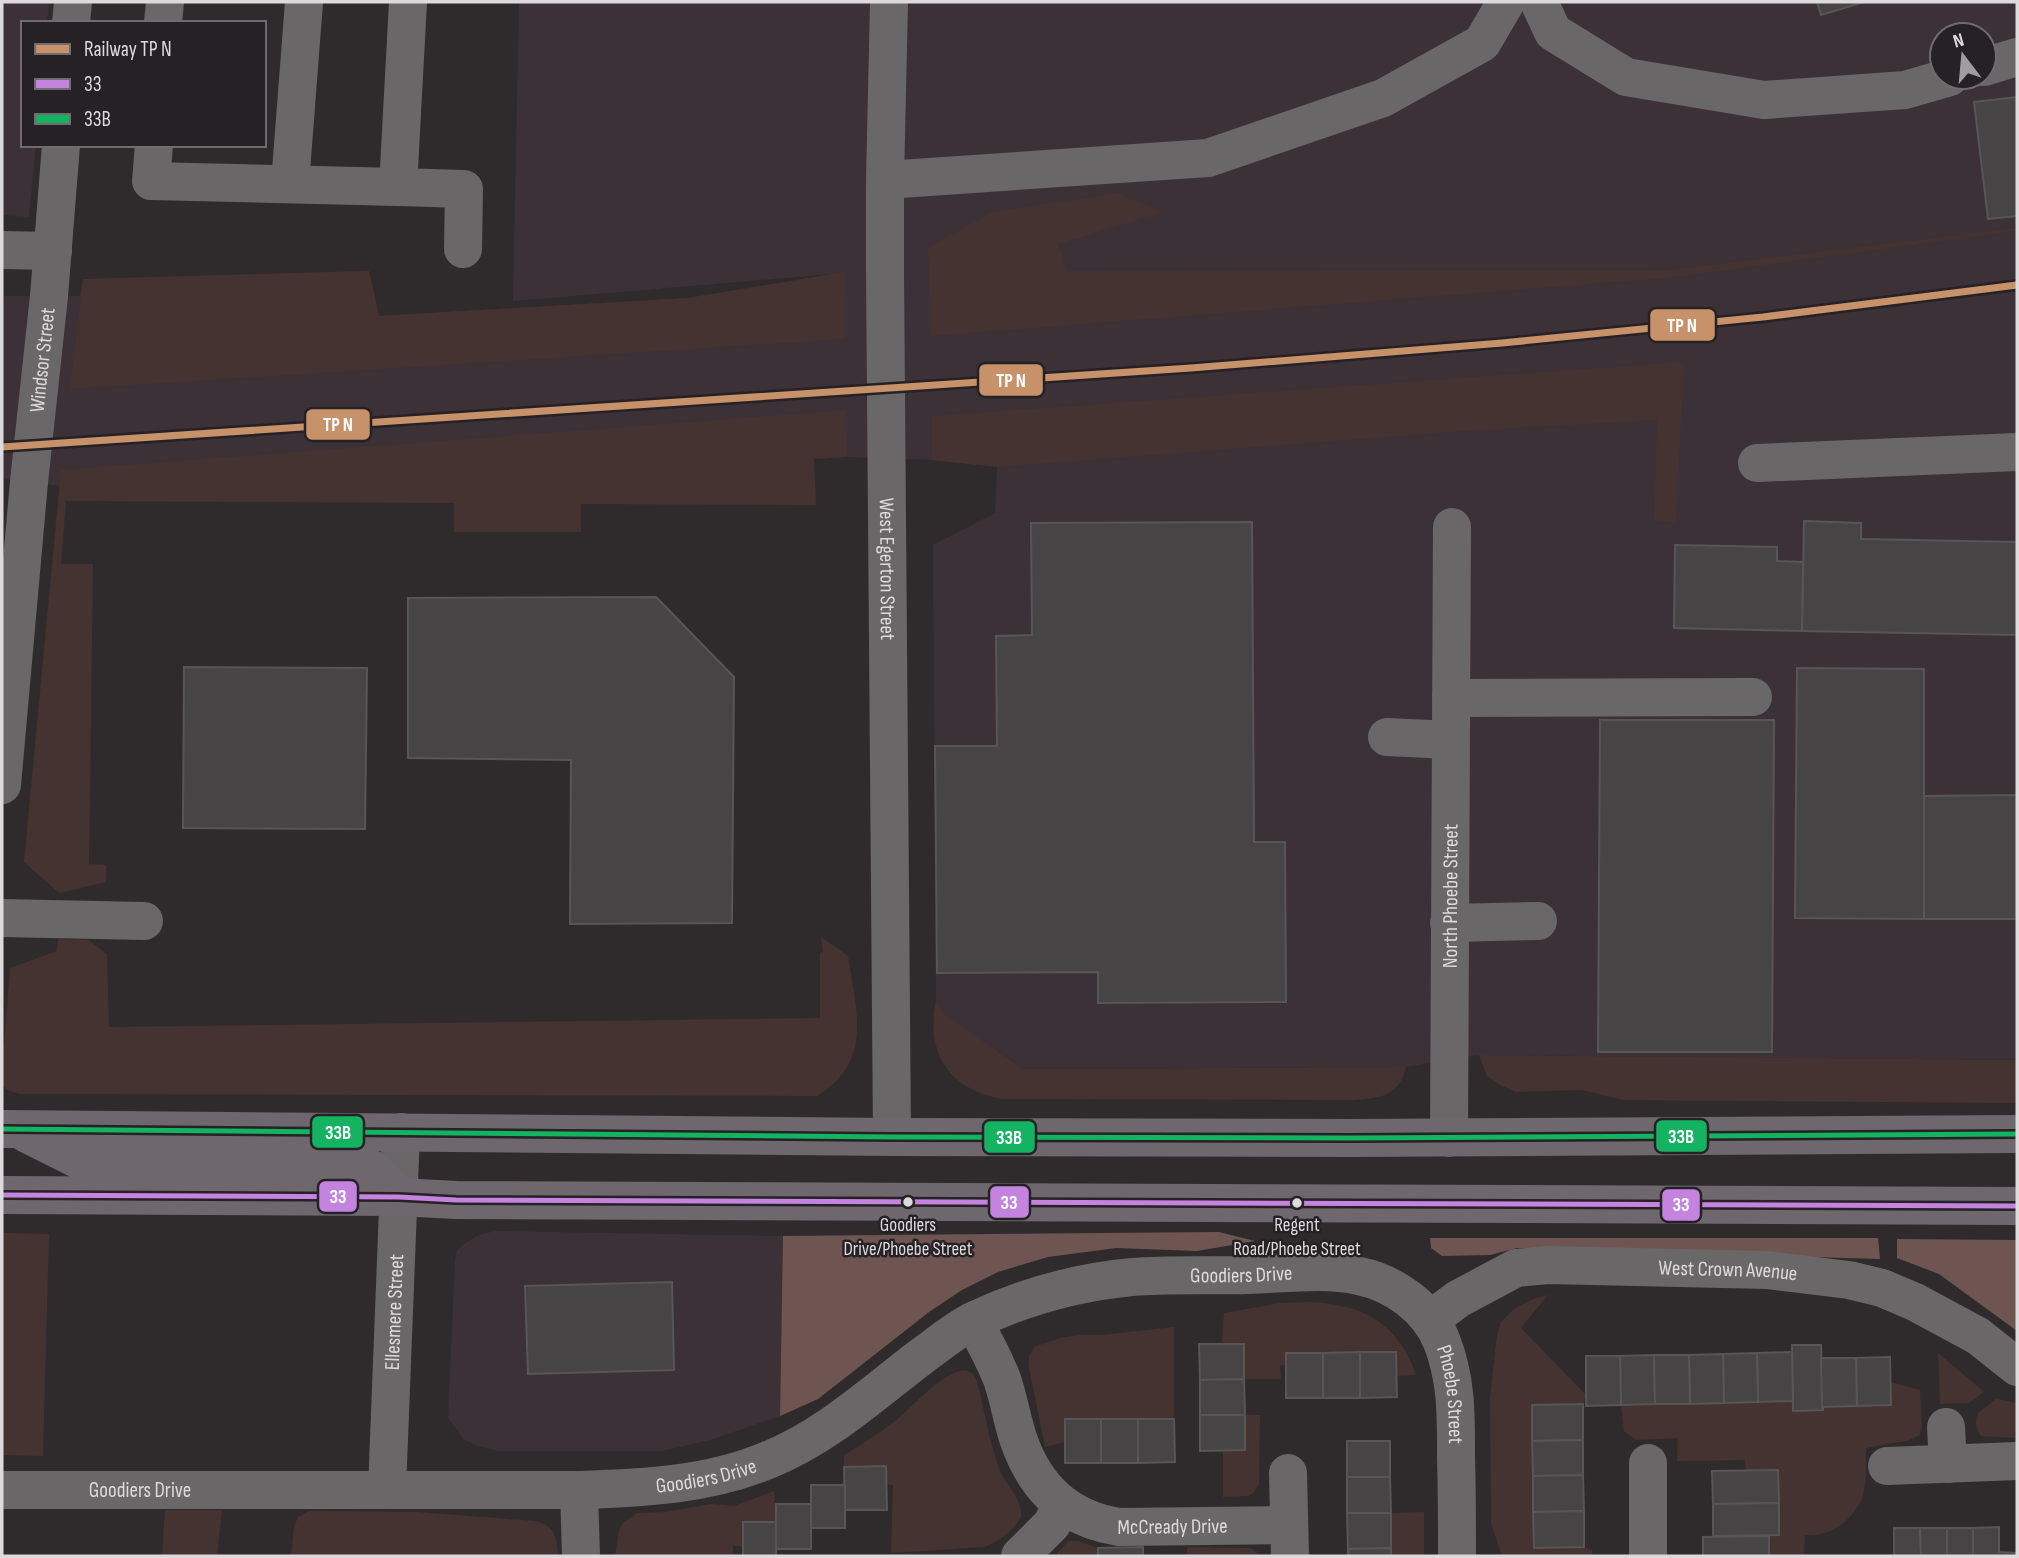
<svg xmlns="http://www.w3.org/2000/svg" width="2019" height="1558" font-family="'Sofia Sans Condensed',sans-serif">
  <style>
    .built { fill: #3c3137; fill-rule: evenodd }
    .green { fill: #453331 }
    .forest { fill: #6f5552 }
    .building { fill: #474445; stroke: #585556; stroke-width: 2 }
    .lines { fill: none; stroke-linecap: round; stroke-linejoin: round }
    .minor { stroke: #6a6769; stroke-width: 38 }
    .highway { stroke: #6f676e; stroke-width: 38 }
    .bus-1-casing { stroke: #262124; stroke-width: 10 }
    .bus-2-casing { stroke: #262124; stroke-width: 10 }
    .bus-1 { stroke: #c483df; stroke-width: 5 }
    .bus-2 { stroke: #13b361; stroke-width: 5 }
    .rail-1-casing { stroke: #262124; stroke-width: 12 }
    .rail-1 { stroke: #c7916a; stroke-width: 7 }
    .bus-dot { fill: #dedadc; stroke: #262124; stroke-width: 2.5 }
    .labels { text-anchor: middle; stroke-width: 5; stroke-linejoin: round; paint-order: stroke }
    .bus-label { font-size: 19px; fill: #dedadc; stroke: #262124 }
    .street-label { font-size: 21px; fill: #dedadc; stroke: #262124 }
    .line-badge { stroke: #262124; stroke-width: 2.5 }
    .badge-label { font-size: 19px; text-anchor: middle; font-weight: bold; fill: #fff }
  </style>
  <rect width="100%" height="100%" fill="#2f2b2d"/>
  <g class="built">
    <path d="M2 2H49L47 23H23V145H36L29 217 2 215Z"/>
    <path d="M519 2H2017V1060L1479 1055 1406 1067 1024 1069 945 1016 936 1001 933 545 995 513 997 467 932 460 847 457 284 491 59 486 2 478V319L4 296H80L83 279 369 271 379 316 688 298 832 274 513 301ZM1942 35H1984V77H1942Z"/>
    <path d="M495 1231 783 1236 780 1416 710 1440 662 1451H498L478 1446 463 1439 448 1418 455 1260 457 1251 464 1244 478 1235Z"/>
  </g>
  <g class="green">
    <path d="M1116 193 1164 212 1058 244 1068 271 1669 270 2017 228V231L1667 278 931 336 928 247 993 212Z"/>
    <path d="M369 271 379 316 688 298 845 272 846 339 70 389 83 279Z"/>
    <path d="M1684 362 1676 522 1654 521 1657 420 1478 430 997 467 932 460V416Z"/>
    <path d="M846 410 847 457 814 459 816 505 581 504V532H454V503L66 501 61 564H93L89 864 106 865V882L59 893 24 862 61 470Z"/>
    <path d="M821 937 848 956C856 1011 874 1061 817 1096L19 1094 8 1090 2 1085V1048L4 1046 10 968 57 951 58 939 88 940 107 954 109 1027 820 1018V953L823 952Z"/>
    <path d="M936 1001 946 1016 1024 1069 1406 1067C1399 1097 1380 1098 1353 1100L1003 1099C950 1090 925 1054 936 1001Z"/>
    <path d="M1479 1055 2017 1060V1103L1623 1100 1582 1090 1516 1092 1500 1085 1487 1076Z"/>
    <path d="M2 1233 49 1234 43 1456 2 1455Z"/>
    <path d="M1548 1295 1521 1328 1586 1395 1583 1404 1532 1405 1534 1548 1584 1547 1592 1550V1556H1502L1491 1523 1490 1398 1497 1335 1501 1322 1514 1309 1533 1299Z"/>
    <path d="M1280 1303C1294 1303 1309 1301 1324 1303 1371 1308 1401 1330 1416 1375L1397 1376 1396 1352 1286 1353V1365L1280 1366 1281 1379H1244V1344H1222L1224 1313Z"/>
    <path d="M1174 1327V1419H1065V1442L1045 1447 1029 1367V1356L1034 1347 1060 1338 1080 1335H1101Z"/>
    <path d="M1938 1353 1984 1392 1969 1403 1940 1404Z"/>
    <path d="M966 1370 973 1374 977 1381C985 1411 989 1444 1001 1473 1008 1487 1023 1501 1021 1517 1012 1532 1000 1541 984 1547L891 1553 893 1485 886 1484V1467H844V1455C861 1445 879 1433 895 1421 914 1406 941 1372 966 1370Z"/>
    <path d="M1891 1382 1920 1390 1922 1426 1920 1435 1907 1441 1866 1448C1866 1465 1867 1483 1862 1498 1856 1514 1838 1531 1821 1534 1816 1536 1810 1535 1805 1535L1804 1556H1769V1536L1779 1535 1746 1471 1745 1460 1677 1461 1678 1438 1636 1440 1624 1431 1621 1405 1793 1401 1794 1411 1822 1410V1407L1891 1405Z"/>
    <path d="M1996 1399 2017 1403V1438L1981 1436C1976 1428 1974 1422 1978 1413Z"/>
    <path d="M1245 1415H1260L1259 1484 1253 1493 1247 1496 1223 1497V1450H1245Z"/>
    <path d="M774 1491 776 1522H743V1546H733V1556H615L619 1530 623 1523 637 1513 665 1512 712 1504 734 1506Z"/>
    <path d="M165 1510H222L217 1556H162Z"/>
    <path d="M310 1511 417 1512 536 1521C555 1526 557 1538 558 1556H291L294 1527 298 1517Z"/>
    <path d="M1424 1512V1556H1391V1513Z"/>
    <path d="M1068 1541H1078L1098 1548V1556H1055Z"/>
    <path d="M1187 1547 1250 1548 1257 1552 1260 1556H1187Z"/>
  </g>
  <g class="forest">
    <path d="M1219 1232 1255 1241 1197 1251 1116 1248 1048 1257 998 1272 962 1290 929 1312 818 1399 780 1416 783 1236Z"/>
    <path d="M1430 1238H1878L1880 1259 1517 1248 1490 1255 1442 1256 1431 1248Z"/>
    <path d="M1897 1239 2017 1240V1331L1939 1274 1897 1258Z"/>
  </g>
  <g class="building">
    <path d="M1817 2H1864L1821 15Z"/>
    <path d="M2017 97V216L1988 219 1974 102Z"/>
    <path d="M1804 521 1861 523V539L2017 542V635L1802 631Z"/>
    <path d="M1252 522 1254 842H1285L1286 1002 1098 1003V972L937 973 935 746H997L996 636 1032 635 1031 523Z"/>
    <path d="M1675 545 1777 547V561L1803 562 1802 631 1674 628Z"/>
    <path d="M656 597 734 677 732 923 570 924 571 760 408 758V598Z"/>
    <path d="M184 667 367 668 365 829 183 828Z"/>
    <path d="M1797 668 1924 669V919L1795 918Z"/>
    <path d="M1600 720H1774L1772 1052H1598Z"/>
    <path d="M2017 795V919H1924V796Z"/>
    <path d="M672 1282 674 1370 528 1374 525 1286Z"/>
    <path d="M1199 1344H1244V1379L1200 1380Z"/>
    <path d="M1792 1345H1821L1823 1410 1793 1411Z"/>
    <path d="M1360 1352H1396L1397 1397 1360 1398Z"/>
    <path d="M1360 1352V1398H1323V1353Z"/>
    <path d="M1792 1352 1793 1401 1758 1402 1757 1353Z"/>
    <rect x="1286" y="1353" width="37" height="45"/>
    <path d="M1757 1353 1758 1402 1724 1403 1723 1354Z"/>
    <path d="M1723 1354 1724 1403 1690 1404 1689 1355Z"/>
    <path d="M1654 1355 1655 1404 1621 1405 1620 1356Z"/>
    <path d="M1654 1355H1689L1690 1404H1655Z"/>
    <path d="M1586 1356H1620L1621 1405 1586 1406Z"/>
    <path d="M1890 1357 1891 1405 1857 1406 1856 1358Z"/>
    <path d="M1821 1358H1856L1857 1406 1822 1407Z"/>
    <path d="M1244 1379 1245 1415H1200V1380Z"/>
    <path d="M1583 1404V1440L1532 1441V1405Z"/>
    <path d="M1200 1415H1245V1450L1200 1451Z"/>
    <rect x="1065" y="1419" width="36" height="44"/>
    <rect x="1101" y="1419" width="37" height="44"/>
    <path d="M1138 1419H1174L1175 1462 1138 1463Z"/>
    <path d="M1583 1440V1475L1533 1476 1532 1441Z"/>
    <rect x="1347" y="1441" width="43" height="36"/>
    <path d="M886 1466 887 1510H845L844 1467Z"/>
    <path d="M1778 1470 1779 1503 1713 1504 1712 1471Z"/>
    <path d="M1583 1475 1584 1511 1533 1512V1476Z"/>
    <path d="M1347 1477H1390L1391 1513H1347Z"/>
    <rect x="811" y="1485" width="34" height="43"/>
    <path d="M1779 1503V1535L1713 1536V1504Z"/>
    <rect x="776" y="1504" width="35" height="45"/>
    <path d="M1584 1511V1547L1534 1548 1533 1512Z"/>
    <path d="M1347 1513H1391V1548L1348 1549Z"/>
    <rect x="743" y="1522" width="33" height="34"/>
    <path d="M1999 1527V1552L2016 1553V1556H1973V1528Z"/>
    <path d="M1894 1528H1920L1921 1556H1894Z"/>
    <path d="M1920 1528H1947V1556H1921Z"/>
    <rect x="1947" y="1528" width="26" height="28"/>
    <path d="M1769 1536V1556H1703V1537Z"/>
    <path d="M1143 1547V1556H1098V1548Z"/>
    <path d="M1391 1548V1556H1348V1549Z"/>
  </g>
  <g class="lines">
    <g class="minor">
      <path id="s1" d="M889 2 885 180V272L892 1137"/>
      <path d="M1539 2 1553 32 1626 77 1764 100 1905 90 1950 77"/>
      <path d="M71 23 73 2"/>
      <path d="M163 23 165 2"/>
      <path d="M1984 67 2017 57"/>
      <path d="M154 145 151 181 398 187 408 2"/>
      <path d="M885 180 1208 158 1383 98 1482 43 1506 2"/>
      <path d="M290 184 304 2"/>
      <path d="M398 187 464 189 463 249"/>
      <path d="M2 250 53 251"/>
      <path d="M1757 463 2017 452"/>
      <path d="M1451 698 1753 697"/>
      <path d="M1387 737 1451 740"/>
      <path id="s2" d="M2 785 29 482 49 296 61 145"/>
      <path d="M2 918 144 921"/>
      <path d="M1449 923 1538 921"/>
      <path id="s3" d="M1449 1138 1452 527"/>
      <path id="s4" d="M1430 1320 1458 1299 1516 1268 1548 1265 1767 1270 1849 1280 1882 1288 1915 1302 1978 1336 2017 1367"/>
      <path id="s5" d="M973 1321C984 1340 994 1359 1002 1379 1009 1399 1012 1421 1019 1441 1036 1489 1068 1519 1119 1527L1289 1525"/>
      <path d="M1946 1427 1948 1464"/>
      <path d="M1648 1463V1556"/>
      <path d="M1887 1466 2017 1461"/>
      <path d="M1288 1473 1290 1556"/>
      <path id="s6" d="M2 1490H579C643 1488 709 1485 768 1460 826 1437 873 1393 922 1356 939 1344 956 1329 975 1320 1024 1297 1078 1282 1132 1277 1170 1274 1210 1276 1248 1275 1284 1274 1324 1268 1359 1276 1394 1283 1429 1308 1442 1342 1457 1381 1456 1417 1456 1457 1457 1490 1457 1523 1457 1556"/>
      <path id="s7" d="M387 1490 401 1132"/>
      <path d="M579 1490 581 1556"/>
      <path d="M1020 1556 1052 1524 1061 1504"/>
    </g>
    <g class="highway">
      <path d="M2 1129 892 1137 1350 1138 2017 1134"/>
      <path d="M27 1134 79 1160H318L372 1169 399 1197"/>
      <path d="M2 1195 399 1197 456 1200 2017 1206"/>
    </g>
    <g class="bus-1-casing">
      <path id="bus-1" d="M2 1195 399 1197 456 1200 2017 1206"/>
    </g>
    <g class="bus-2-casing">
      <path id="bus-2" d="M2 1129 892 1137 1350 1138 2017 1134"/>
    </g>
    <use href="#bus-1" class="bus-1"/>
    <use href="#bus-2" class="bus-2"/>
    <g class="rail-1-casing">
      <path id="rail-1" d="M2 447 1191 368 1502 343 1763 317 2017 285"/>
    </g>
    <use href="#rail-1" class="rail-1"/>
  </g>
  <g class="bus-dot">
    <circle cx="908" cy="1202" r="6"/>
    <circle cx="1297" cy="1203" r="6"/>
  </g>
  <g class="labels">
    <g class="bus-label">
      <text x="908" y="1231">Goodiers<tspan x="908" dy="24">Drive/Phoebe Street</tspan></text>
      <text x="1297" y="1231">Regent<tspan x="1297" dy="24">Road/Phoebe Street</tspan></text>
    </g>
    <g class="street-label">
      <text dy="7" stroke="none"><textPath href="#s2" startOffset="427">Windsor Street</textPath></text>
      <text dy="7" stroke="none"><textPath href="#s1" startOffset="567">West Egerton Street</textPath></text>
      <text dy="7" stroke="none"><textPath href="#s3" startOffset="242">North Phoebe Street</textPath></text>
      <text dy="7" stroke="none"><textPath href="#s4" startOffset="313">West Crown Avenue</textPath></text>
      <text dy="7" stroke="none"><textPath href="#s6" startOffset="1293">Goodiers Drive</textPath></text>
      <text dy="7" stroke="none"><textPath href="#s7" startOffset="178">Ellesmere Street</textPath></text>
      <text dy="7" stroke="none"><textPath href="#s6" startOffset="1575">Phoebe Street</textPath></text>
      <text dy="7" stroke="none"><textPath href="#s6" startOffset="705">Goodiers Drive</textPath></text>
      <text dy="7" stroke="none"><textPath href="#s6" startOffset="138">Goodiers Drive</textPath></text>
      <text dy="7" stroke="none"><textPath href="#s5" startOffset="322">McCready Drive</textPath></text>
    </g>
  </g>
  <g class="line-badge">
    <rect x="1649" y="308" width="67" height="34" rx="7" fill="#c7916a"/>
    <rect x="978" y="363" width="66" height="34" rx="7" fill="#c7916a"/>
    <rect x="305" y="408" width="66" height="33" rx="7" fill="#c7916a"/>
    <rect x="311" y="1115" width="53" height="34" rx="7" fill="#13b361"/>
    <rect x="1655" y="1119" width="53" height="34" rx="7" fill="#13b361"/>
    <rect x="983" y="1120" width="53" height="34" rx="7" fill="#13b361"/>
    <rect x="318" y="1180" width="40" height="33" rx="7" fill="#c483df"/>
    <rect x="989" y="1185" width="41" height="34" rx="7" fill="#c483df"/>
    <rect x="1661" y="1188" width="40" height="34" rx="7" fill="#c483df"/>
  </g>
  <g class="badge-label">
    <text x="1682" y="332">TP N</text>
    <text x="1011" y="387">TP N</text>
    <text x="338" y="431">TP N</text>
    <text x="338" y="1139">33B</text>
    <text x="1681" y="1143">33B</text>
    <text x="1009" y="1144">33B</text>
    <text x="338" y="1203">33</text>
    <text x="1009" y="1209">33</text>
    <text x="1681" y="1211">33</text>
  </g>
  <rect width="2019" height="1558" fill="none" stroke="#dedadc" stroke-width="7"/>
  <rect x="21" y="21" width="245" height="126" fill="#262124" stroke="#706b6e" stroke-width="2"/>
  <rect x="35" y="44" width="35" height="10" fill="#c7916a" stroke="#706b6e" stroke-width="2"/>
  <text x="84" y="56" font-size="21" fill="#dedadc">Railway TP N</text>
  <rect x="35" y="79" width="35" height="10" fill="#c483df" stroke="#706b6e" stroke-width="2"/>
  <text x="84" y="91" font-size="21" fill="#dedadc">33</text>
  <rect x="35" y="114" width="35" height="10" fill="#13b361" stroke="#706b6e" stroke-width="2"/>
  <text x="84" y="126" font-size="21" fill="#dedadc">33B</text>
  <g transform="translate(1963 56) rotate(344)"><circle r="33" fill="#262124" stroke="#706b6e" stroke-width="2"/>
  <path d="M0-5L12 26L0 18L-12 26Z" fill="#a19d9f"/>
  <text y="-10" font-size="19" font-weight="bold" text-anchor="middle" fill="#dedadc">N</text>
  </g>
</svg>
